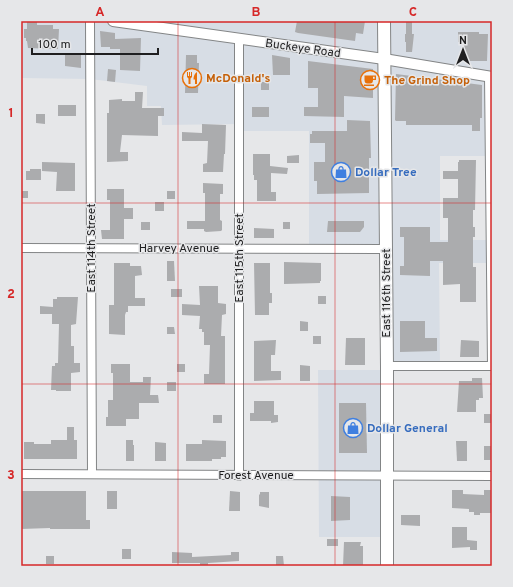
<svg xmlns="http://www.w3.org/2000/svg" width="513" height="587" font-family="Overpass,sans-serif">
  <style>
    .built { fill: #d7dde5 }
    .building { fill: #abacae }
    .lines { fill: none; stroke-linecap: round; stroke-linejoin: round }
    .minor-casing { stroke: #838586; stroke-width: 10 }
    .tertiary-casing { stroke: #838586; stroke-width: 12 }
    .secondary-casing { stroke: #838586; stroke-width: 14 }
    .minor { stroke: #fff; stroke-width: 8 }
    .tertiary { stroke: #fff; stroke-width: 10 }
    .secondary { stroke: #fff; stroke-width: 12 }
    .grid { fill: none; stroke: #d62828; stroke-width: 1; stroke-opacity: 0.55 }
    .labels { text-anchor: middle; stroke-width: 3; stroke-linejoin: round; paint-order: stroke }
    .street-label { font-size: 12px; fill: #1f1f20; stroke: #e6e7e9 }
    .food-label { font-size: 12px; font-weight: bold; fill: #c56008; stroke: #e6e7e9; text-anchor: start }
    .shop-label { font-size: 12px; font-weight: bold; fill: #366cbe; stroke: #e6e7e9; text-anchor: start }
    .neatline { fill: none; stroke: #d62828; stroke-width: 1.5 }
    .grid-label { font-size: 13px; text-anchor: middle; font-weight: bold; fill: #d62828 }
  </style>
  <rect width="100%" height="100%" fill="#e6e7e9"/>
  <g class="built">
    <path d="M21 21H492V144L490 156H440V240H490L491 263H439L440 366H387L386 249H309V131H239V124L162 125 161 106H147V86L90 79 22 78 21 86Z"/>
    <path d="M318 370H387V537H319Z"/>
  </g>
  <g class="building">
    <path d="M27 21 37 22V25H53V29H59L58 49 28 48 27 41H26V38H24V29H27Z"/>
    <path d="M297 21H365L363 34 356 33 355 41 298 33 295 32Z"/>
    <path d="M406 21H412V34H414L412 52H406V42H405V34H406Z"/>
    <path d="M100 31 115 33V39L141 38 140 71 120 70V49H110V47H101Z"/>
    <path d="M458 32H479V34H488L487 61H468V58H464V42H458Z"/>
    <path d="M65 53H81V68L65 66Z"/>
    <path d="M186 55H197V63H199L198 93H185Z"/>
    <path d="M272 55 290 58V75H273Z"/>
    <path d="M308 61 373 69V98L344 96V117L304 116V107H318V88H308Z"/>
    <path d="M108 69 116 70 115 82 107 81Z"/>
    <path d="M396 74 482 85V118H480V131H472V125H406V121H396L395 120Z"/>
    <rect x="261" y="82" width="8" height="8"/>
    <path d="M135 92H143L142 108H164V116H158V136L122 135 120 152H128V161L107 162V113H109V100L122 99V101H135Z"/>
    <rect x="58" y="105" width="18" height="11"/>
    <rect x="252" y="107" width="17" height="10"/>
    <path d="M36 114H45V124L36 123Z"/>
    <path d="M347 120 370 121 371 158H369V193L317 194V181H314V162H325V143H310V134H312V131H347Z"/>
    <path d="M202 124 226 125 225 154H224L223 172H203V164L207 163 208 141H182V132L202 133Z"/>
    <path d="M253 154H270V166L288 168 287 174 271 173V192H276V201H257V180H254V175H253Z"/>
    <path d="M299 155V163H287V156Z"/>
    <path d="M459 160H476L475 210H473V227H475V237H473V267H476V302H460V284L443 285V261H430V276L400 275V266H404V237H400V227H430V242H448V218H443V198H458V179H443V171H458V162H459Z"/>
    <path d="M42 162 75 163V191H56L57 172 42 171Z"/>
    <path d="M30 169H41V180H26V171H30Z"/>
    <path d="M203 183 223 184V194H220V220L222 221V230L221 231 206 232 204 231V229H187V221H205V193H203Z"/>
    <path d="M107 189H124V208H133V219H124V239H102L101 230H110V200H107Z"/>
    <rect x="21" y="191" width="7" height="7"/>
    <rect x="167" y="191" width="8" height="8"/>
    <rect x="155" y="202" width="9" height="9"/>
    <path d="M328 221H364V227L360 232H327Z"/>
    <rect x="141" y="222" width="9" height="8"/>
    <rect x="283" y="222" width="7" height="7"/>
    <path d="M254 228 274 229V238H254Z"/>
    <path d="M167 261H174L175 281H167Z"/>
    <path d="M284 262 321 263V281H320V283L284 284Z"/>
    <path d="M114 263H130V266H141L142 275 135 276V298H145V306H128V312H126L125 315V335L109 334V305H114Z"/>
    <path d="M254 263H270V293H272V303H269V315H255Z"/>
    <path d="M199 286H218V303L226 304V314L222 315 221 336H225V384H204V374H209L210 345H204V332H202V329H199L200 316 182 315V304L200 305Z"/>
    <rect x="171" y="289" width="11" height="8"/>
    <rect x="318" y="296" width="8" height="8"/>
    <path d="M57 297H78L76 324 71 325V346H74V363H80V372L71 373V391H56V390H51L52 366H55V363H58L59 324H52V314H40V306L53 307V299H57Z"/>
    <path d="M300 321 308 322V331H300Z"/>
    <path d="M400 321H425V338H437V351L400 352Z"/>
    <path d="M167 327H174L175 334H167Z"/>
    <rect x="313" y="336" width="8" height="8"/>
    <path d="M346 338H365V365H345Z"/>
    <path d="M276 340 275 355H271V371H281V380L254 381V341Z"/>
    <path d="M461 340 479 341V357H460Z"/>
    <path d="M111 364H130V382H143V377H151L150 395H158L159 403H139V419H126V426H106V417H108V400H113V373H111Z"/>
    <rect x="177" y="364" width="8" height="8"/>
    <path d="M300 365 310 366V381H300Z"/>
    <path d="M472 378H482L483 398H479V400H476V412H457L459 381H472Z"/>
    <rect x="167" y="382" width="9" height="9"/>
    <path d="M254 401H274V415H278V422L271 423V421H250V413H254Z"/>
    <path d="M339 403H366L367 453H339Z"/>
    <rect x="484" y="414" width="8" height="9"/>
    <rect x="213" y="415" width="9" height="8"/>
    <path d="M67 427H74V440H77V459H24V442H34V444H51V440H67Z"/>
    <path d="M126 440H133V445H134V461H126Z"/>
    <path d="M202 440 226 441V457H221V459H212V461H186V444H202Z"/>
    <path d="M456 441H467V461H457Z"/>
    <path d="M155 442 166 443V461H155Z"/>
    <rect x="484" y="446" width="8" height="14"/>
    <path d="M452 490H463V494L484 495V490H492V513H480V515H474V512H469V509L452 508Z"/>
    <path d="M21 491H86V520H90V529H50V528L21 529Z"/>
    <rect x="107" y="491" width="10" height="18"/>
    <path d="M230 491 240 492V511H229Z"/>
    <path d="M260 492H269V508L259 506V495L260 494Z"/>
    <path d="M331 496 350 497V520L331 521Z"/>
    <path d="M401 515H420V526L401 525Z"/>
    <path d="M452 527H467V540L477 541V550H470V547L452 548Z"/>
    <rect x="327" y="539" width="11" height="7"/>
    <path d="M344 542H361L360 546H363V566H343Z"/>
    <rect x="122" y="549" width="9" height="10"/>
    <path d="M172 552 192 553V557L231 555V552H239V561L208 563V565H200V563H172Z"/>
    <rect x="46" y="556" width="8" height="8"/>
    <path d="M276 556H283L284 566H276Z"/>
  </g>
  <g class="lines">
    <g class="minor-casing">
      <g id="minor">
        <path d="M90 21 92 474"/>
        <path d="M489 76 492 366"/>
        <path d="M21 248 386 249"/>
        <path d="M387 366H492"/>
        <path d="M21 474 492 476"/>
        <path d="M239 476V40"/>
      </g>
    </g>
    <g class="tertiary-casing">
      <path id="tertiary" d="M113 21 384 59 492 77"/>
    </g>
    <g class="secondary-casing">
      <path id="secondary" d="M384 21 387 366V566"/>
    </g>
    <use href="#minor" class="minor"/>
    <use href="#tertiary" class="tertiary"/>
    <use href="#secondary" class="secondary"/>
  </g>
  <path class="grid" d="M178 21V566M335 21V566M21 203H492M21 384H492"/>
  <defs>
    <g id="restaurant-ring" transform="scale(1)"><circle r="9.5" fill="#e6e7e9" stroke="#e8710a" stroke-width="1.5"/><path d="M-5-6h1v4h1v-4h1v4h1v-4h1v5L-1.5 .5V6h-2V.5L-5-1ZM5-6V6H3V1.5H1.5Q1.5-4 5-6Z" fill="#e8710a"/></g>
    <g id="cafe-ring" transform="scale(1)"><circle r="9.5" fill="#e6e7e9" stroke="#e8710a" stroke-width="1.5"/><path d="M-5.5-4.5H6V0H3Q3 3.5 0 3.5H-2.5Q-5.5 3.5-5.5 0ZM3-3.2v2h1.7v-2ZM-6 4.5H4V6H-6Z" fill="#e8710a"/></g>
    <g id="shop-ring" transform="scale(1)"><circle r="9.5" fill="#e6e7e9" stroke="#3f7fe0" stroke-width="1.5"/><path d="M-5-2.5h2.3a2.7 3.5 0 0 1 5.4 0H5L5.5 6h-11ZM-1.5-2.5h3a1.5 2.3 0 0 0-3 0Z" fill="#3f7fe0"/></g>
  </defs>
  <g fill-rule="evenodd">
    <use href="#restaurant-ring" x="192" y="78"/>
    <use href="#cafe-ring" x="370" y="80"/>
    <use href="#shop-ring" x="341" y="172"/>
    <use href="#shop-ring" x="353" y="428"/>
  </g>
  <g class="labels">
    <g class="street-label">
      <text transform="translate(303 48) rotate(8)" y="4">Buckeye Road</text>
      <text transform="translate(91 248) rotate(-90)" y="4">East 114th Street</text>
      <text x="179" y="252">Harvey Avenue</text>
      <text transform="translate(239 258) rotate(-90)" y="4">East 115th Street</text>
      <text transform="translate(386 293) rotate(-90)" y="4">East 116th Street</text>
      <text x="256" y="479">Forest Avenue</text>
    </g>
    <g class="food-label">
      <text x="206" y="82">McDonald's</text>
      <text x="384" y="84">The Grind Shop</text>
    </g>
    <g class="shop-label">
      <text x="355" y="176">Dollar Tree</text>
      <text x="367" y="432">Dollar General</text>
    </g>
  </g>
  <rect width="513" height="587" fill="none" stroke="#e6e7e9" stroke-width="44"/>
  <g transform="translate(463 50)" stroke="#e6e7e9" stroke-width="3" paint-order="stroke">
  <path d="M0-3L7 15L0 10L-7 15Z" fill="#1f1f20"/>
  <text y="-6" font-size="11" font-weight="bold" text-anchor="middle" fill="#1f1f20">N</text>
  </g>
  <path d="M32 48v6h126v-6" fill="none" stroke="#1f1f20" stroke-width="2"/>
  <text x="38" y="48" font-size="12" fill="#1f1f20" stroke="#e6e7e9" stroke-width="3" paint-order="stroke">100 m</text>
  <rect x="22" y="22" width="469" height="543" class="neatline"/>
  <g class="grid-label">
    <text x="100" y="16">A</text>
    <text x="256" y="16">B</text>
    <text x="413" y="16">C</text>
    <text x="11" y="117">1</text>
    <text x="11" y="298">2</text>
    <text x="11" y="479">3</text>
  </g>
</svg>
